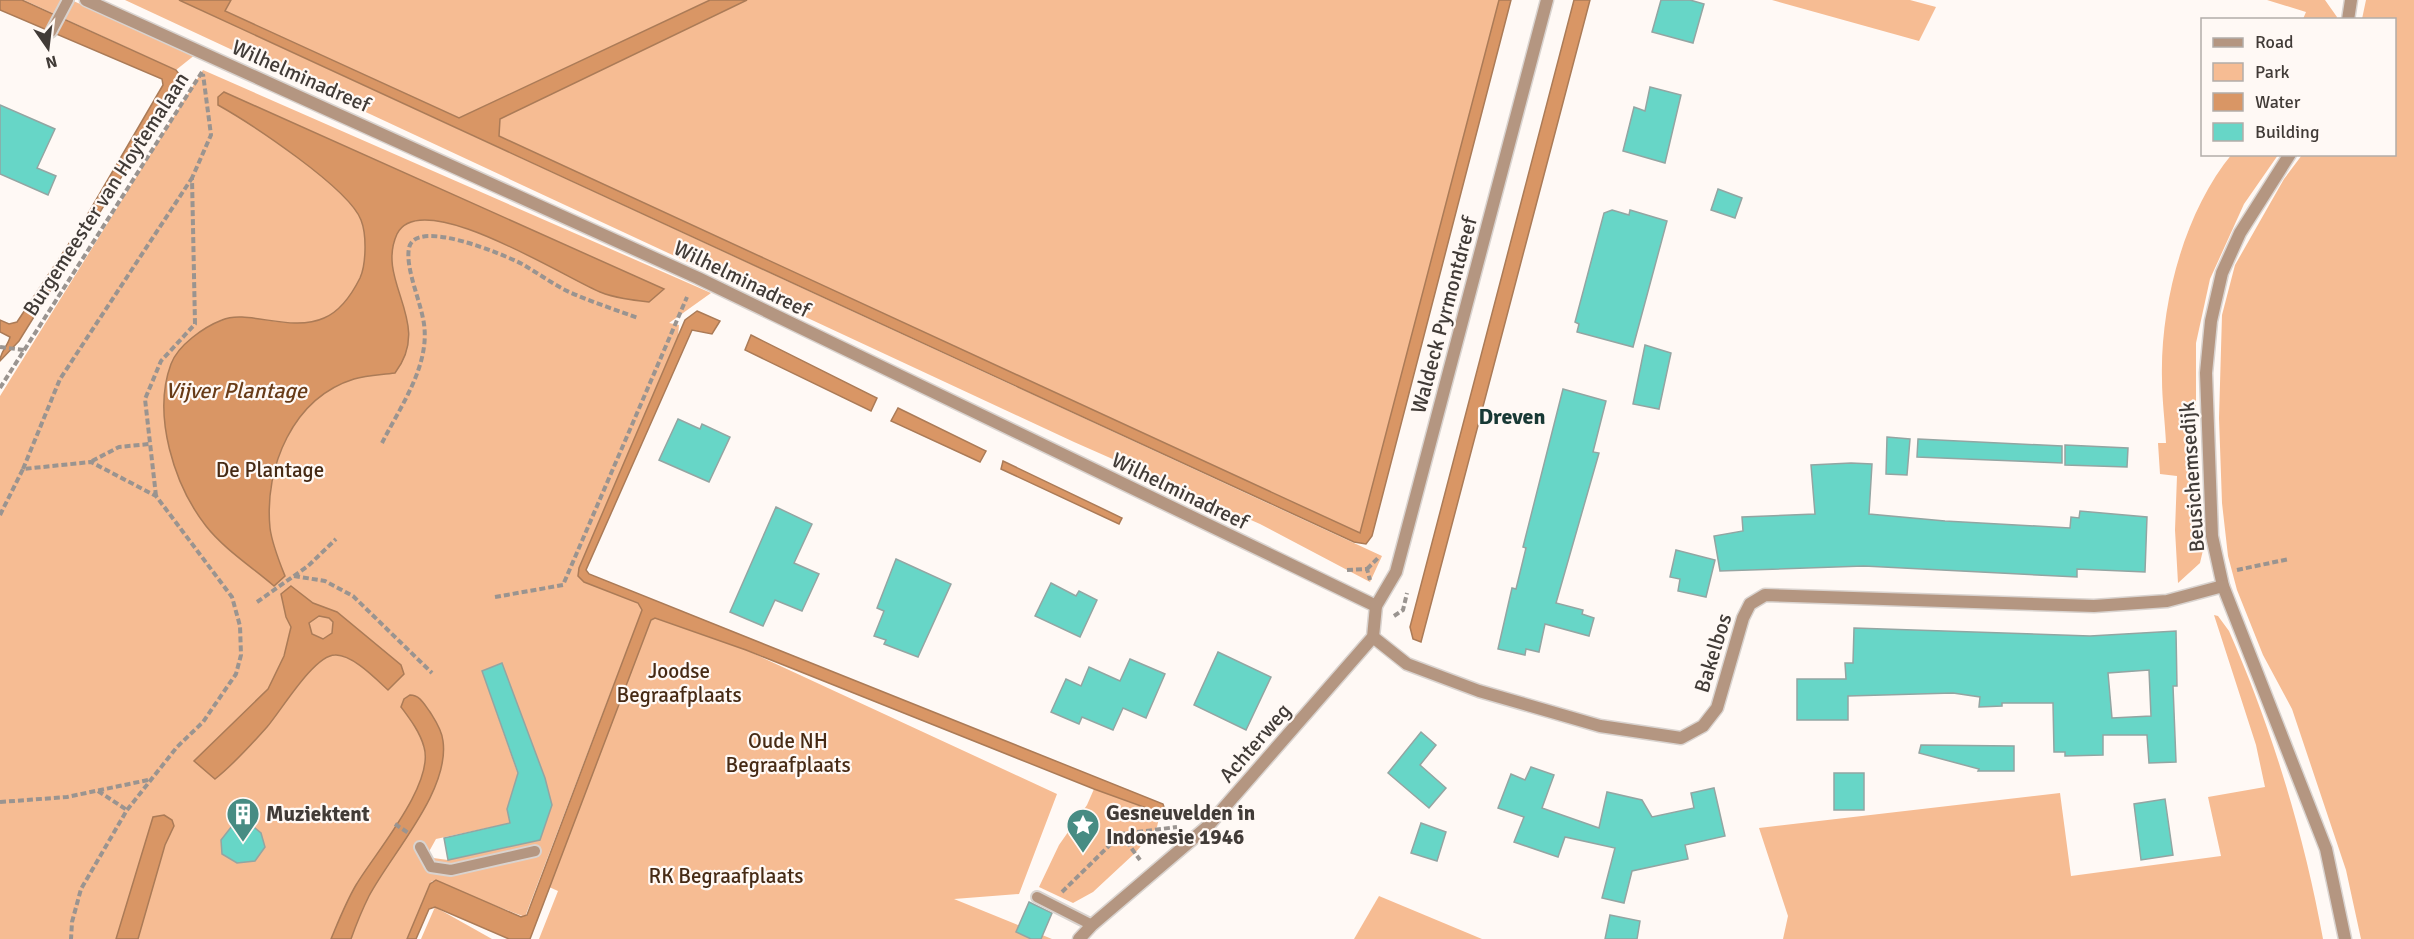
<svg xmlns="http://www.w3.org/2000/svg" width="2414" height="939" font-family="Signika,sans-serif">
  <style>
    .green { fill: #f6bc93; fill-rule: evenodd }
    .water { fill: #d99665; stroke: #ab7b57; stroke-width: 1.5; fill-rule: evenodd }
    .building { fill: #67d6c7; stroke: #93a5a2; stroke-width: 1.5; fill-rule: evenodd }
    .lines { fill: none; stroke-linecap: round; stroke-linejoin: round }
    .lane-casing { stroke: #d9d3cf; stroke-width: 14 }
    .street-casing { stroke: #d9d3cf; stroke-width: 15 }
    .path { stroke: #9a9490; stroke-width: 4; stroke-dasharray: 6 3; stroke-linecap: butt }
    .lane { stroke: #b49681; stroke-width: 10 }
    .street { stroke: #b49681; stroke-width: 12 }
    .labels { text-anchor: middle; stroke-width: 4.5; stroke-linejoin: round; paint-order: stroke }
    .street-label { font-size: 21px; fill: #413b37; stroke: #fff9f5 }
    .park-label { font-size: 21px; fill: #462a14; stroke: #fff9f5 }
    .poi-label { font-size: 21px; font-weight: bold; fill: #413b37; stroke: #fff9f5; text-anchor: start }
    .water-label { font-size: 22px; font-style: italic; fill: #683b17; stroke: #fff9f5 }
    .neighbourhood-label { font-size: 22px; font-weight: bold; fill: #183935; stroke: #fff9f5 }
  </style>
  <rect width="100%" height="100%" fill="#fff9f5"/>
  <g class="green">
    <path d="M24 0H71L196 54 176 70Z"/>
    <path d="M125 0H179L1382 556 1370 582 1260 524 1074 442Z"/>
    <path d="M231 0H710L459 118 225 11Z"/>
    <path d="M747 0H1499L1360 533 499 136 500 119Z"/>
    <path d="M1772 0H1910L1936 7 1919 41Z"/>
    <path d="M2267 0H2325L2337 17 2336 19H2303L2306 12Z"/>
    <path d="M2366 0H2414V939H2361L2346 870 2292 709 2263 655 2237 590 2228 556 2222 503 2219 418 2222 315 2235 265 2284 179 2302 155 2394 154V20L2362 19Z"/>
    <path d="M203 70 711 293 669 323 679 325 678 336 579 568 584 582 639 603 642 610 525 917 432 881 407 939H0V396ZM502 663 552 805 540 840 448 860 426 857 436 839 510 823 507 809 513 789 522 786 482 671Z"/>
    <path d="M2232 154 2278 155 2244 204 2210 279 2196 343V463L2203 550 2200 563 2178 583 2175 530 2177 476 2160 474 2158 443H2166C2165 421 2162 400 2162 379 2160 305 2184 212 2232 154Z"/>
    <path d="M2214 615 2218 616 2229 631C2272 729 2304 834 2323 939H1783L1788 916 1759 828 2060 793 2071 876 2221 856 2208 797 2265 787 2256 745Z"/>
    <path d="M655 618 746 650 1057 794 1019 894 954 899 1052 939H539L558 891 549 887 651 620Z"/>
    <path d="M1094 789 1160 813 1157 827 1135 853 1093 892 1073 903 1039 887 1059 845 1087 805Z"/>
    <path d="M1379 896 1482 939H1354Z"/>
    <path d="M435 907 492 939H421Z"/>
  </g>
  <g class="water">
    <path d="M0 0H22L176 70 179 74 178 84 94 222 86 217 163 85 162 79 0 10Z"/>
    <path d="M179 0H231L225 11 459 118 710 0H747L500 119 499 136 1360 533 1499 0H1511L1372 536 1366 544 1354 542Z"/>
    <path d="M1574 0H1590L1421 642 1413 639 1410 627Z"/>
    <path d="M224 92 664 289 649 302C632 300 615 298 600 292 567 279 421 185 397 234 375 282 434 322 395 373 381 375 368 375 354 379 293 398 264 467 270 528 272 544 279 561 285 576L274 586C252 567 224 549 206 526 174 485 152 415 171 364 178 345 204 327 222 320 247 309 291 333 324 318 341 311 352 294 360 278 366 265 367 235 361 220 349 188 250 123 218 105V97Z"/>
    <path d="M70 242 78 246 19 341 0 361C0 352 8 346 10 337L0 332V320L9 324 17 322Z"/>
    <path d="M697 311 720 321 712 334 692 330 586 570 589 574 1163 804 1165 810 1160 813 1094 789 746 650 655 618 651 620 530 939H509L435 907 429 909 416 939H407L430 884 436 880 521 917 527 915 642 610 638 603 584 582 578 576 579 568 685 320Z"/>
    <path d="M751 335 877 398 871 411 745 350Z"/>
    <path d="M898 408 986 451 980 462 891 421Z"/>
    <path d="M1003 461 1122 518 1119 524 1001 469Z"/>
    <path d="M291 586 313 603 337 612 401 665 404 674 388 690C376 679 352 654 335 655 314 655 281 711 267 727 251 745 234 764 215 779L194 761 268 689 284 656 291 627 286 617 281 594ZM319 616 329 618 333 622 332 633 323 639 312 634 309 623Z"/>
    <path d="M410 695C420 695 424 704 430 712 435 720 442 730 443 741 450 791 391 854 369 896 362 910 356 925 351 939H331C339 920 346 902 356 885 375 853 435 784 424 747 420 732 410 719 401 707L404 699Z"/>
    <path d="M164 815 172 820 174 826 165 845 138 939H116L153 817Z"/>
  </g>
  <g class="building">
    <path d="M1661 0H1690L1704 4 1693 43 1652 32Z"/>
    <path d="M1650 87 1681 95 1665 163 1623 151 1634 107 1645 111Z"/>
    <path d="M0 105 55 129 37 168 56 176 48 195 0 174Z"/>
    <path d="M1718 189 1742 198 1735 218 1711 210Z"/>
    <path d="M1612 210 1629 215 1630 210 1667 221 1633 347 1577 332 1579 324 1575 322 1604 213Z"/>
    <path d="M1645 345 1671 353 1659 409 1633 404Z"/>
    <path d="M1563 389 1606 401 1593 452 1599 453 1556 603 1583 610 1582 614 1594 618 1589 636 1545 624 1539 652 1526 649 1525 655 1498 649 1512 588 1516 589 1526 548 1523 547Z"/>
    <path d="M678 419 700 429 702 424 730 437 709 482 659 460Z"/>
    <path d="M1887 437 1910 439 1907 475 1886 474Z"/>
    <path d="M1918 439 2062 446V463L1917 457Z"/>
    <path d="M2065 445 2128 448 2127 467 2065 465Z"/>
    <path d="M1851 463 1872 464 1869 514 1945 521 2070 528 2071 517 2079 518 2080 511 2147 517 2145 572 2077 569V577L1864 566 1720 571 1714 536 1743 531 1742 517 1815 514 1811 465Z"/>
    <path d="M776 507 812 524 794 563 819 574 802 611 775 600 763 626 730 612Z"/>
    <path d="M1676 550 1715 560 1706 597 1678 591 1680 579 1670 577Z"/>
    <path d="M896 559 951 584 918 657 884 644 886 640 874 636 884 611 877 608Z"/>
    <path d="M1051 583 1076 596 1079 591 1097 600 1080 637 1035 616Z"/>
    <path d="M1854 628 2090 636 2176 631 2177 686H2173L2176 762 2149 763 2147 735H2103V755L2065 756V752H2054L2053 703H2002V706L1979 707 1980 697 1953 693 1848 696V720H1797V679H1846L1845 663H1853ZM2149 670 2151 716 2112 718 2108 673Z"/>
    <path d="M1218 652 1271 677 1246 730 1194 705Z"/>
    <path d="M1130 659 1165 674 1146 718 1123 708 1113 730 1082 717 1079 724 1051 712 1066 679 1081 686 1089 667 1120 681Z"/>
    <path d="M502 663 545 778 552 805 540 840 448 860 444 838 510 823 507 809 518 773 482 671Z"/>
    <path d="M1421 732 1436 745 1420 765 1446 788 1429 808 1388 773Z"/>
    <path d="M1921 745 2014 746V771H1978L1979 769 1919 753Z"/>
    <path d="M1531 767 1554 775 1542 808 1599 828 1607 792 1642 800 1652 817 1694 808 1691 793 1714 788 1725 836 1685 845 1688 859 1632 871 1624 903 1602 898 1615 848 1565 837 1558 857 1514 842 1524 817 1498 808 1511 774 1525 780Z"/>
    <rect x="1834" y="773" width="30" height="37"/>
    <path d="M2165 799 2173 855 2141 860 2134 804Z"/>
    <path d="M249 823 261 833 265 847 255 861 237 863 222 854 221 840 232 826Z"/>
    <path d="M1421 823 1446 832 1437 861 1411 853Z"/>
    <path d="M1029 902 1052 913 1041 939H1031L1016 932Z"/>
    <path d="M1610 915 1640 921 1637 939H1605Z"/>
  </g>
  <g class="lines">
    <g class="lane-casing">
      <g id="lane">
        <path d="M51 32 68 0"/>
        <path d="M420 847 431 867 451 870 535 851"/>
        <path d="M1037 897 1092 925"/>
      </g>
    </g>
    <g class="street-casing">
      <g id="street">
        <path d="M86 0 698 278 1376 606"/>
        <path d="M2348 20 2351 0"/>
        <path d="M2290 154 2240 233 2222 273 2211 321 2206 373 2212 536 2223 586 2326 849 2345 939"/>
        <path d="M1373 637 1407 664 1479 691 1600 726 1681 738 1703 726 1717 708 1743 618 1750 604 1765 595 2094 606 2167 601 2223 586"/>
        <path d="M1079 939 1092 925 1208 826 1373 637 1376 606 1396 572 1547 0"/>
      </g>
    </g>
    <g class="path">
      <path d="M0 347 24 350"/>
      <path d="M0 388 202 72"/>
      <path d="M382 443C400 407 430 366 424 324 421 302 405 268 409 248 415 217 505 255 522 264 536 272 550 282 565 290 588 301 614 309 638 318"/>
      <path d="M92 461 119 447 149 444"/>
      <path d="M23 469 60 379 192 178"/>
      <path d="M156 496 145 399 161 361 195 324 192 178 211 135 203 74"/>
      <path d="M0 515 23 469 91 462 156 496 232 597 240 626 241 655 236 674 203 722 177 747 127 810 81 889 72 922 71 939"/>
      <path d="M1367 569 1379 557"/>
      <path d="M1347 570 1367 569 1370 580"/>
      <path d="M2237 570 2289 559"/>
      <path d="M294 576 325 581 353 596 432 673"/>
      <path d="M495 597 563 585 687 297"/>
      <path d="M257 602 308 566 336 539"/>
      <path d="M1394 616 1403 610 1407 593"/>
      <path d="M98 791 127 810"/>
      <path d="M0 802 67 797 148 780"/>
      <path d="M395 824 410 834"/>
      <path d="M1121 834 1140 860"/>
      <path d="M1062 892 1121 834 1177 827"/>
    </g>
    <use href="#lane" class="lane"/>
    <use href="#street" class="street"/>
  </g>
  <defs>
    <g id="building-pin" transform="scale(1.725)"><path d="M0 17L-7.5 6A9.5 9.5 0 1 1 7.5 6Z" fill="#478c83" stroke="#fff9f5"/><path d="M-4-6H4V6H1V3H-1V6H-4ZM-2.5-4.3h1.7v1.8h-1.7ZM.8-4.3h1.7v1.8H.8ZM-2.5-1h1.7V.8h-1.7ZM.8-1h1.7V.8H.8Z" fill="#fff"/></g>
    <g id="sight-pin" transform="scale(1.725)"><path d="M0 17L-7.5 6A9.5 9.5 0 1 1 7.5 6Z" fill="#478c83" stroke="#fff9f5"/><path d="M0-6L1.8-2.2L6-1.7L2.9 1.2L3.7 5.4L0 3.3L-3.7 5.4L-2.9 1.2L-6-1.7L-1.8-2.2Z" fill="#fff"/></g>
  </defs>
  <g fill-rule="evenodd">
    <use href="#building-pin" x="243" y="814"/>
    <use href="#sight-pin" x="1083" y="825"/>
  </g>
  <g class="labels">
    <g class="street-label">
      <text transform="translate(301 76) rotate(24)" y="7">Wilhelminadreef</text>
      <text transform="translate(106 194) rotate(-57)" y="7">Burgemeester van Hoytemalaan</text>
      <text transform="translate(742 279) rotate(26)" y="7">Wilhelminadreef</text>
      <text transform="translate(1444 315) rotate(-75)" y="7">Waldeck Pyrmontdreef</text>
      <text transform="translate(2192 477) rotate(-94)" y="7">Beusichemsedijk</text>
      <text transform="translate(1180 491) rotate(26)" y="7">Wilhelminadreef</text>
      <text transform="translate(1713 653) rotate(-73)" y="7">Bakelbos</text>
      <text transform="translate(1255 743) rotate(-49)" y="7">Achterweg</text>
    </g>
    <g class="park-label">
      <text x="270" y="477">De Plantage</text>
      <text x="679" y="678">Joodse<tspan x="679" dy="24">Begraafplaats</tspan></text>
      <text x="788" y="748">Oude NH<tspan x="788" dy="24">Begraafplaats</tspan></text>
      <text x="726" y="883">RK Begraafplaats</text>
    </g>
    <g class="poi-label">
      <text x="1106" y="820">Gesneuvelden in<tspan x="1106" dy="24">Indonesie 1946</tspan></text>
      <text x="266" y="821">Muziektent</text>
    </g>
    <g class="water-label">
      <text x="236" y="398">Vijver Plantage</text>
    </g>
    <g class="neighbourhood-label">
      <text x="1512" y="424">Dreven</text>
    </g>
  </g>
  <rect x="2201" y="18" width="195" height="138" fill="#fff9f5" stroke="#b3ada9" stroke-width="1.5"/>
  <rect x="2213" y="38" width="30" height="9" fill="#b49681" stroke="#b3ada9" stroke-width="1.5"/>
  <text x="2255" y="48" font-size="18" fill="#413b37">Road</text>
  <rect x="2213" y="63" width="30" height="18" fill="#f6bc93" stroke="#b3ada9" stroke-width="1.5"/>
  <text x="2255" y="78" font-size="18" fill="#413b37">Park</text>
  <rect x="2213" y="93" width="30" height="18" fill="#d99665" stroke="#b3ada9" stroke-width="1.5"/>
  <text x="2255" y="108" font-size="18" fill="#413b37">Water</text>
  <rect x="2213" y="123" width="30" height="18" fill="#67d6c7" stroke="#b3ada9" stroke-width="1.5"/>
  <text x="2255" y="138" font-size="18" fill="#413b37">Building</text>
  <g transform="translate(48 48) rotate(166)" stroke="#fff9f5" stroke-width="4.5" paint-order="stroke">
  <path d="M0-4.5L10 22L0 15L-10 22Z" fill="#413b37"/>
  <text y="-9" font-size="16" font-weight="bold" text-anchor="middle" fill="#413b37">N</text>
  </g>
</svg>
